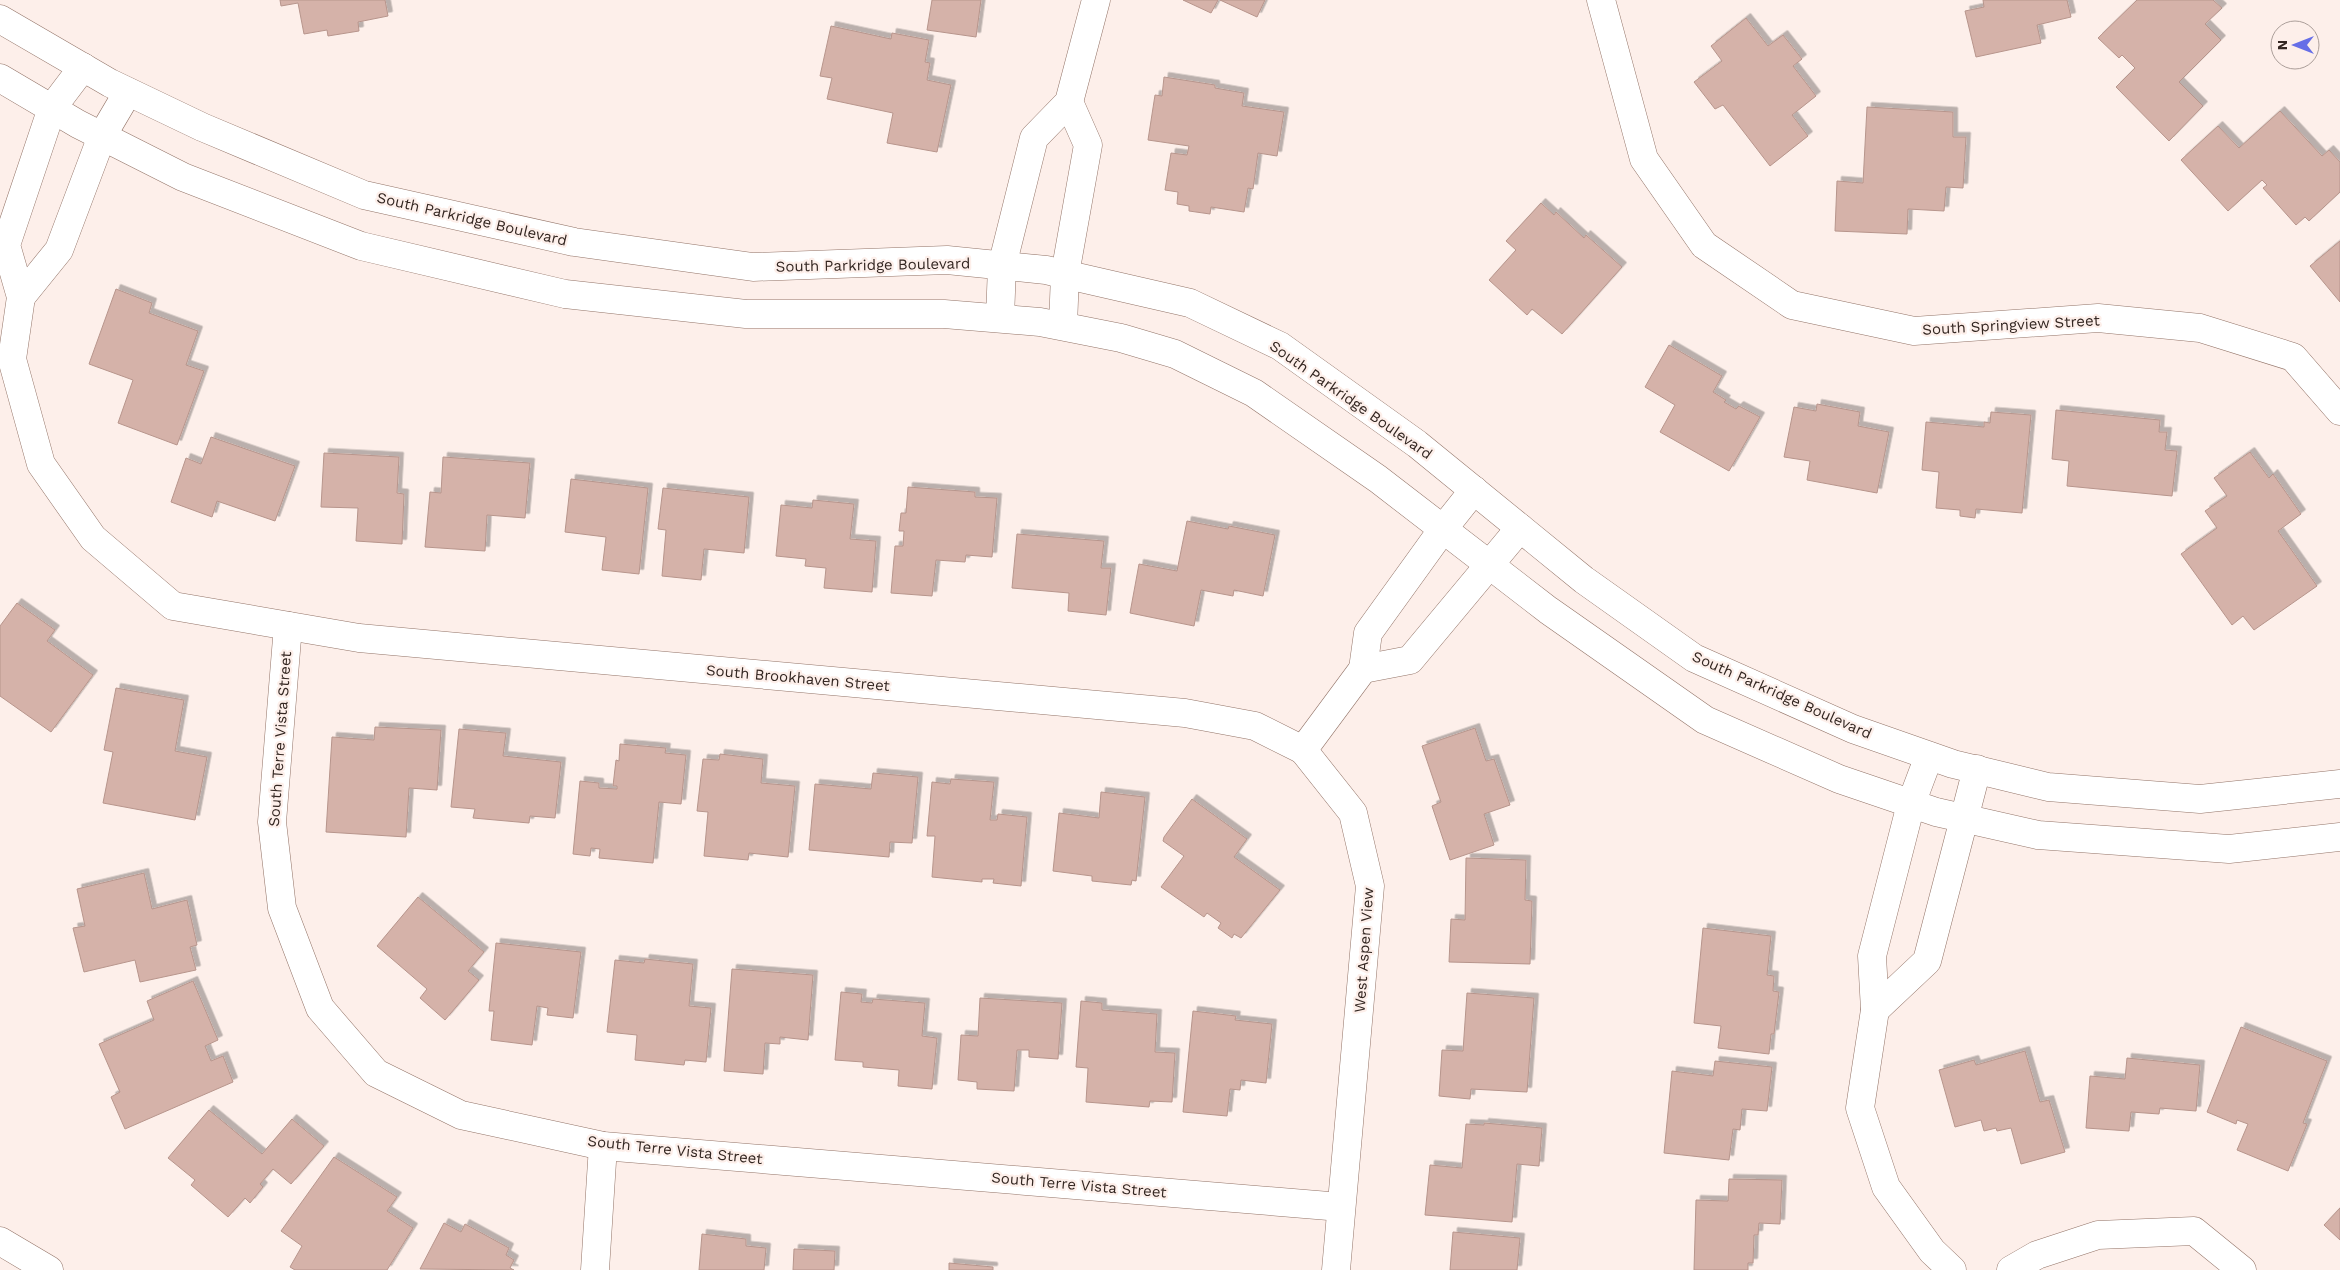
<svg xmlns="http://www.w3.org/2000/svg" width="2340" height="1270" font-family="'Work Sans',sans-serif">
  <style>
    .building { fill: #d5b2a9; stroke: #b7958c; filter: url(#shadow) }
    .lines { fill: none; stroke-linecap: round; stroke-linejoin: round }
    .minor-casing { stroke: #937468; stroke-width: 29 }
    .minor { stroke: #fff; stroke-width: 28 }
    .labels { text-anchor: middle; stroke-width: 4.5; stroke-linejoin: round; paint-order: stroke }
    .street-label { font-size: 15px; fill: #332621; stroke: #fdefea }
  </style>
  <defs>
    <filter id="shadow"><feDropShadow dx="4.5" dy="-4.5" stdDeviation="0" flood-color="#0004"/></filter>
  </defs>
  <rect width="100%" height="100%" fill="#fdefea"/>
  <g class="building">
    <path d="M280 0H385L388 16 358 22 359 31 328 36 327 30 304 34 298 3 281 6Z"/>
    <path d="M932 0H981L976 37 927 30Z"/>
    <path d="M1183 0H1218L1211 13Z"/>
    <path d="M1220 0H1265L1257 17Z"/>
    <path d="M1983 0H2067L2071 17 2037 25 2041 43 1976 57 1965 11 1984 7Z"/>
    <path d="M2137 0H2213L2222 8 2205 24 2221 40 2179 82 2203 106 2169 141 2116 87 2135 68 2122 55 2119 58 2098 38Z"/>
    <path d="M1746 18 1768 46 1783 35 1802 59 1793 66 1816 96 1792 115 1808 136 1770 166 1723 105 1715 109 1694 82 1722 61 1711 46Z"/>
    <path d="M831 26 891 39 892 33 929 40 925 62 930 63 927 80 951 85 937 152 887 143 893 113 827 99 832 78 820 76Z"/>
    <path d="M1164 77 1215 85V88L1244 93 1242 106 1284 112 1277 156 1258 153 1253 189 1248 188 1244 212 1211 207 1210 214 1189 211V206L1177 204 1178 192 1165 190 1171 153 1187 155 1189 146 1148 140 1155 95 1162 96Z"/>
    <path d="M1867 107 1953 112V137H1966L1963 188 1946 187 1944 211 1908 209 1907 234 1835 231 1837 181 1863 183Z"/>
    <path d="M2280 111 2322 156 2329 150 2340 162V192L2309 221 2305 217 2296 225 2263 188 2267 185 2262 180 2228 211 2181 160 2218 126 2239 148Z"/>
    <path d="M1541 203 1554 215 1556 212 1584 238 1586 235 1622 267 1562 334 1532 309 1527 315 1489 280 1516 250 1506 241Z"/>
    <path d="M2340 241V302L2310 266Z"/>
    <path d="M116 289 152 303 149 313 198 331 186 365 204 371 177 445 118 423 133 380 89 364Z"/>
    <path d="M1669 345 1722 376 1713 392 1726 400 1724 402 1736 409 1739 406 1760 417 1729 471 1660 432 1675 405 1645 387Z"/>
    <path d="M1817 404 1860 412 1858 426 1889 432 1877 493 1807 480 1810 461 1784 457 1794 407 1816 411Z"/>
    <path d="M2056 410 2160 420 2159 432H2167L2165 450 2177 451 2172 496 2067 486 2069 461 2052 459Z"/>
    <path d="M1991 412 2031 415 2022 513 1976 509 1975 518 1960 516V510L1936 508 1939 472 1922 470 1926 422 1984 427V422L1990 423Z"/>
    <path d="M211 437 295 466 275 521 217 501 212 517 171 502 186 458 201 464Z"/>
    <path d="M2250 452 2269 478 2273 474 2301 514 2278 531 2317 586 2254 630 2243 616 2232 625 2181 554 2217 528 2205 511 2227 496 2214 478Z"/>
    <path d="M324 453 399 457 397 493 404 494 402 544 356 541 358 508 321 507Z"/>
    <path d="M443 457 530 463 525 518 487 515 485 551 425 547 430 492 441 493Z"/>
    <path d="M571 479 648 488 639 574 602 570 606 537 565 532Z"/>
    <path d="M908 487 975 492V497L997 498 992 557 966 555 965 562 936 560 932 596 891 593 895 546H903L904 531H899L901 513H906Z"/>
    <path d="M663 488 749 497 744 553 704 549 701 580 662 576 666 530 658 529Z"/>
    <path d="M813 500 854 504 850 539 876 541 872 592 824 588 826 568 805 566 806 559 776 556 781 505 812 508Z"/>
    <path d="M1187 521 1228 529 1229 526 1275 535 1263 596 1234 590 1233 596 1201 590 1194 626 1130 613 1139 564 1177 571Z"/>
    <path d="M1017 534 1104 541 1101 568H1111L1106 615 1068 611 1069 593 1012 588Z"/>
    <path d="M17 603 55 630 47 641 93 675 51 732 0 696V626Z"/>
    <path d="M116 688 184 700 175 751 207 757 195 820 103 803 113 752 104 750Z"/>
    <path d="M375 727 441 730 437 790 409 788 406 837 326 832 332 737 374 740Z"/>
    <path d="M1475 728 1486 761 1494 759 1510 805 1484 814 1494 845 1450 860 1432 806 1441 802 1422 746Z"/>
    <path d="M459 729 506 733 503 756 561 762 555 818 530 816 529 823 473 818 475 809 451 807Z"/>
    <path d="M620 744 666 748 665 753 686 755 681 804 659 802 653 863 599 858 600 849 591 848 590 856 573 854 580 781 599 783V788L617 789V786H613L616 760 619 761Z"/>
    <path d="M720 754 763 759 761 783 795 786 788 857 749 853 748 860 704 856 708 812 697 811 703 759 719 760Z"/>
    <path d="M873 773 918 777 912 843 890 842 889 857 809 850 815 784 871 789Z"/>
    <path d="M951 779 994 782 990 820H997L998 814 1027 817 1021 886 993 883 994 879H982V882L932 877 935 836H927L932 782 950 784Z"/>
    <path d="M1101 792 1145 797 1136 881 1132 880 1131 885 1092 881V876L1053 871 1059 813 1099 818Z"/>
    <path d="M1192 799 1247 839 1234 857 1280 890 1241 938 1234 934 1232 938 1218 928 1221 923 1207 913 1204 917 1161 887 1184 856 1163 841 1164 837Z"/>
    <path d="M1466 858 1526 860 1525 900 1532 901 1530 964 1449 962 1451 919 1465 920Z"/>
    <path d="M144 873 152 909 187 900 197 945 190 947 196 970 140 982 135 960 84 972 73 928 85 926 77 889Z"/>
    <path d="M418 897 484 952 468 971 479 980 445 1020 420 998 427 989 377 946Z"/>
    <path d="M1703 928 1771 936 1767 975 1774 976 1773 991 1779 992 1774 1034H1771L1769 1054 1718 1048 1721 1026 1694 1023Z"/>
    <path d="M496 943 581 952 573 1018 547 1015 548 1008 537 1006 532 1045 491 1040 494 1011H489Z"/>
    <path d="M645 959 693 964 689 1006 711 1008 706 1062 685 1060 684 1065 635 1060 637 1035 607 1032 615 960 644 963Z"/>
    <path d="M732 969 813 975 808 1040 780 1037V1044L765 1043 763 1074 724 1071Z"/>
    <path d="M193 981 218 1040 205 1046 211 1061 223 1056 233 1082 125 1129 111 1097 120 1092 99 1044 154 1020 147 1001Z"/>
    <path d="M841 992 862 994 861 1002 872 1003 873 999 925 1003 922 1036 937 1038 932 1089 898 1086 899 1070 863 1067V1062L835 1060Z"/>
    <path d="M1467 993 1534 998 1527 1092 1471 1089 1470 1099 1439 1096 1442 1050 1463 1051Z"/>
    <path d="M980 998 1062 1003 1058 1059 1029 1057V1050H1017L1014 1091 977 1089V1082L958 1080 961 1035 978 1036Z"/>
    <path d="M1081 1001 1102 1003V1010L1157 1014 1155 1052 1175 1053 1172 1102 1150 1101 1149 1107 1086 1102 1088 1068 1076 1067Z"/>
    <path d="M1193 1011 1236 1016 1235 1020 1272 1024 1266 1083 1241 1080 1240 1090 1230 1089 1227 1116 1183 1112Z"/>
    <path d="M2241 1027 2327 1061 2303 1123 2307 1124 2288 1171 2237 1150 2248 1124 2237 1120 2236 1124 2207 1112Z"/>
    <path d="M2025 1051 2040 1102 2049 1100 2065 1152 2021 1164 2011 1128 1997 1131 1996 1128 1984 1131 1981 1120 1955 1127 1939 1070 1974 1060 1976 1065Z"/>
    <path d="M2127 1058 2200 1065 2196 1111 2160 1108 2159 1114 2131 1112 2129 1131 2086 1128 2090 1076 2125 1079Z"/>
    <path d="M1715 1061 1772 1067 1767 1111 1742 1109 1740 1130 1733 1129 1729 1160 1664 1153 1672 1071 1713 1076Z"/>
    <path d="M209 1110 262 1154 292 1119 324 1146 291 1184 273 1169 260 1184 263 1187 250 1203 245 1198 228 1217 191 1185 195 1180 168 1158Z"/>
    <path d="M1484 1123 1542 1128 1539 1166 1517 1164 1512 1222 1425 1215 1430 1165 1462 1168 1466 1124 1484 1125Z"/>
    <path d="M334 1157 397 1197 387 1211 413 1228 387 1270H295L290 1267 302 1246 281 1231Z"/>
    <path d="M1729 1179 1782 1180 1780 1224 1759 1223 1758 1235H1754L1753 1263H1748V1270H1694L1696 1200 1728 1201Z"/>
    <path d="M2340 1208V1240L2324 1225Z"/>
    <path d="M444 1223 461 1232 465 1224 509 1248 506 1255 514 1260 510 1268 514 1270 420 1269Z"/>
    <path d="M1453 1232 1520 1238 1517 1270H1450Z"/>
    <path d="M702 1234 746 1239V1246L766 1248 764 1270H699Z"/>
    <path d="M794 1249 835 1251 834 1270H793Z"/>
    <path d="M949 1263 993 1267V1270H949Z"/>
  </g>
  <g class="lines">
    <g class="minor-casing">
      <g id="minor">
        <path d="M1601 0 1644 159 1704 245 1792 305 1914 331 2098 318 2200 328 2293 357 2340 411"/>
        <path d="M0 19 110 83 202 127 364 195 574 242 753 267 947 260 1046 270 1190 303 1280 346 1417 444 1584 580 1694 658 1853 729 1953 764 2048 787 2200 799 2340 784"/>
        <path d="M83 67 52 108 6 245 21 297 12 359 41 464 93 538 173 606 359 638 1185 713 1255 726 1303 750"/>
        <path d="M0 78 78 124 183 177 361 246 565 294 746 314H944L1040 322 1121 338 1175 354 1254 393 1378 479 1548 610 1705 720 1839 779 1936 812 2038 835 2229 849 2340 837"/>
        <path d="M21 297 59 250 102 136 128 92"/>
        <path d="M1000 318 1002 266 1034 138 1069 102 1096 0"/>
        <path d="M1063 326 1065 274 1088 145 1069 102"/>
        <path d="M288 626 272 822 282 908 320 1008 376 1073 461 1115 603 1146 1341 1207"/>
        <path d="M1363 669 1410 660 1520 528"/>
        <path d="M1363 669 1368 633 1443 529 1474 490"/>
        <path d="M1929 756 1911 804 1872 956 1875 1010 1860 1108 1886 1187 1932 1251 1952 1270"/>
        <path d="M1875 1010 1927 961 1977 769"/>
        <path d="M0 1241 49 1270"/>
        <path d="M595 1270 603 1146"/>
        <path d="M1336 1270 1370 886 1353 813 1303 750 1363 669"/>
        <path d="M2011 1270 2037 1255 2098 1235 2194 1231 2242 1270"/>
      </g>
    </g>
    <use href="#minor" class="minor"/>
  </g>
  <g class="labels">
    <g class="street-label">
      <text transform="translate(472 219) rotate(13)" y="5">South Parkridge Boulevard</text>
      <text transform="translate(873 265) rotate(-1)" y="5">South Parkridge Boulevard</text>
      <text transform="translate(2011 325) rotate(-3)" y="5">South Springview Street</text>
      <text transform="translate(1351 400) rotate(35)" y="5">South Parkridge Boulevard</text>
      <text transform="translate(798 678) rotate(5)" y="5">South Brookhaven Street</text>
      <text transform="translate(1782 695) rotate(24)" y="5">South Parkridge Boulevard</text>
      <text transform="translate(280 739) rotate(-86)" y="5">South Terre Vista Street</text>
      <text transform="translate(1364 950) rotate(-86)" y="5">West Aspen View</text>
      <text transform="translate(675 1150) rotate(6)" y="5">South Terre Vista Street</text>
      <text transform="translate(1079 1185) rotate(5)" y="5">South Terre Vista Street</text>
    </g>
  </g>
  <g transform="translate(2295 45) rotate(270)"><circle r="24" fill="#fdefea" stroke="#ac9f9a"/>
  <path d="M0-4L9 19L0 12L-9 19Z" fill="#666ee7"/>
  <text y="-8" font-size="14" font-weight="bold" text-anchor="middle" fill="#332621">N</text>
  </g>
</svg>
